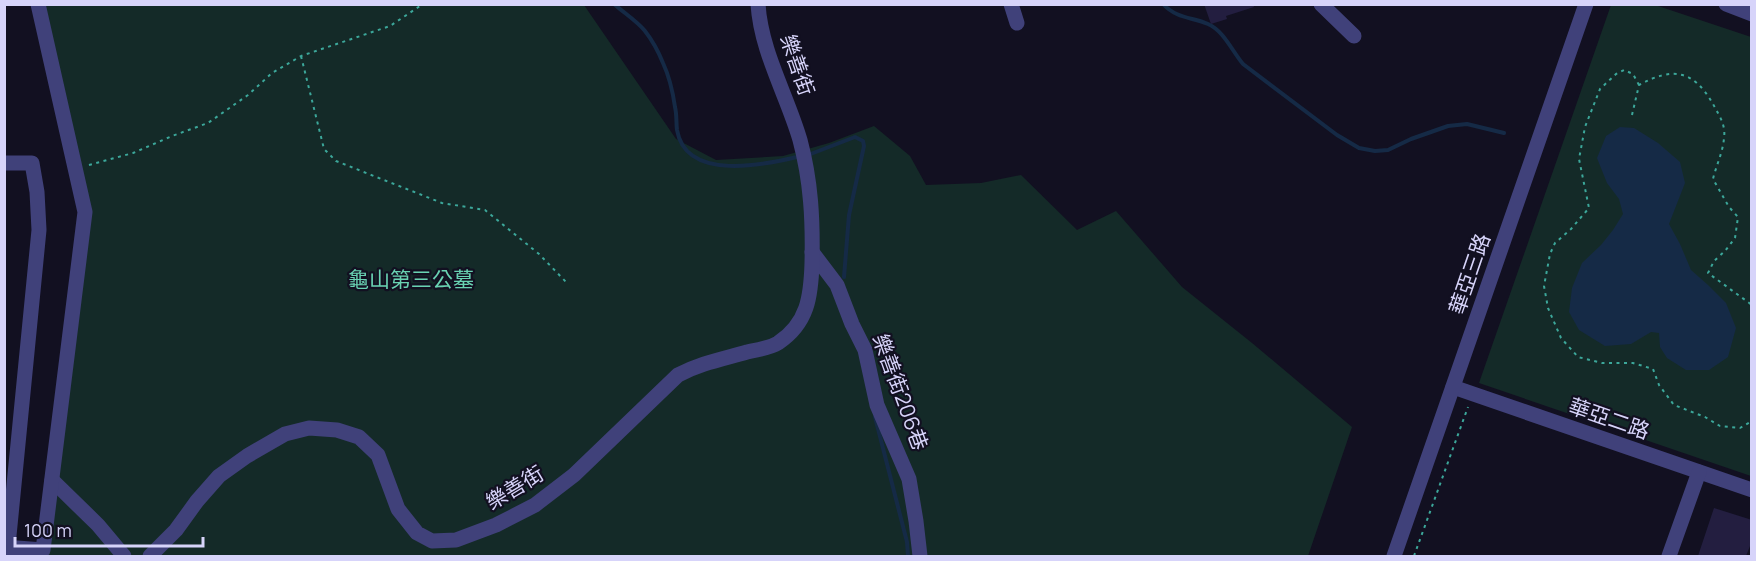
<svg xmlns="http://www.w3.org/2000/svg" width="1756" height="561" font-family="Manrope,'Noto Sans TC',sans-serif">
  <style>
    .green { fill: #142a28 }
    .water { fill: #152a46 }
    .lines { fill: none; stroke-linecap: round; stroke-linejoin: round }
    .stream { stroke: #152a46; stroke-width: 4 }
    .building { fill: #231e40 }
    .path { stroke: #3ca79a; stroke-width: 2; stroke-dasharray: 3 4.5; stroke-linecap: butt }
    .minor { stroke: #40417a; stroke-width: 15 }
    .labels { text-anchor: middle; stroke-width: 4.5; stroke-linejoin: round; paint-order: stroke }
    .street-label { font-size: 21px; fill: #d7d4fa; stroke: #121021 }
    .park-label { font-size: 21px; fill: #69d2b2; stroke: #121021 }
  </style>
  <rect width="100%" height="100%" fill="#121021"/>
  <g class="green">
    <path d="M37 5H584L676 139 716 160 783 156 829 143 874 126 910 156 926 185 981 183 1021 175 1077 230 1116 211 1182 287 1252 343 1352 427 1308 556H46L82 185Z"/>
    <path d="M1611 5H1655L1751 37V476L1479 383Z"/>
  </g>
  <path class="water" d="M1620 127 1634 128 1658 143 1680 162 1685 183 1669 224 1680 244 1691 270 1708 285 1726 303 1736 328 1728 357 1709 370H1686L1667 358 1660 347 1659 333 1651 332 1631 344 1605 346 1579 330 1569 312 1572 288 1582 263 1601 245 1613 230 1623 214 1619 199 1607 183 1597 158 1606 136Z"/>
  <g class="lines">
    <g class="stream">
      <path d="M614 4C624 13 637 21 645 31 652 40 659 53 663 63 669 76 673 93 675 107 677 115 676 123 677 130 686 182 765 165 801 156"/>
      <path d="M1163 4C1177 19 1192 17 1208 24 1224 31 1232 51 1243 64L1337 135 1359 148 1375 151 1388 150 1411 139 1448 126 1467 124 1504 133"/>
      <path d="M808 155 855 137 863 141 864 146 849 215 844 277"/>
      <path d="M875 417 907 542 908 556"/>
    </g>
  </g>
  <g class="building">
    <path d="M1204 4H1253L1254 7 1226 16 1227 19 1211 24Z"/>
    <path d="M1714 508 1752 520V541L1746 556H1698Z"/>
  </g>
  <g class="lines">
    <g class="path">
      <path d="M301 56 324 149 336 161 442 203 485 210 539 254 567 283"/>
      <path d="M1639 85 1633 74 1624 70 1616 74 1600 89 1585 127 1579 159 1589 208 1571 229 1555 243 1550 254 1544 286 1548 308 1561 338 1578 357 1602 363H1633L1653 369 1659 385 1674 405 1705 417 1720 426 1740 428 1752 421"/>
      <path d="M1632 115 1639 85C1672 67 1693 69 1713 104 1719 115 1726 125 1724 138 1723 152 1716 166 1713 179L1729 207 1738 217 1735 238 1725 251 1714 261 1708 273 1752 305"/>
      <path d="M89 165 133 153 172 136 208 123 248 95 272 73 301 56 390 26 423 4"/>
      <path d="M1414 556 1468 407"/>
    </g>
    <g class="minor">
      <path d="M1011 4 1017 23"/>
      <path d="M1321 4 1354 36"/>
      <path d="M1726 4 1752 14"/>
      <path d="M4 163H32L37 192 39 230 7 556"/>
      <path d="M812 252 837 285 852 324 865 350 877 405 909 479 916 521 920 556"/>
      <path d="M1453 387 1752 490"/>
      <path d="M52 480 98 525 124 556"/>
      <path d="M4 547 43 550 85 212 38 4"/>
      <path d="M150 556 176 530 197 501 219 476 247 456 285 434 309 428 337 430 359 437 378 455 398 509 417 533 432 541 456 540 496 525 535 505 574 475 678 375C701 363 723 359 747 352 757 350 770 348 778 343 808 323 811 296 812 263 813 220 811 181 800 140 787 95 761 52 758 4"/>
      <path d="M1394 556 1586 4"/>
      <path d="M1669 556 1699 472"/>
    </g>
  </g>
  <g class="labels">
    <g class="street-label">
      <text transform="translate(797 65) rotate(71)" y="7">樂善街</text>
      <text transform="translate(1470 274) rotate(-71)" y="7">華亞三路</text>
      <text transform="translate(900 392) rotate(70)" y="7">樂善街206巷</text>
      <text transform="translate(1609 419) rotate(19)" y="7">華亞二路</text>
      <text transform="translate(515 488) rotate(-31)" y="7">樂善街</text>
    </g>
    <g class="park-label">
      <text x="411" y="287">龜山第三公墓</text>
    </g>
  </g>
  <rect width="1756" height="561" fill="none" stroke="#d7d4fa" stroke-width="12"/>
  <path d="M15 537v9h188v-9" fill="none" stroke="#d7d4fa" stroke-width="3"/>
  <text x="24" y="537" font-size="18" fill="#d7d4fa" stroke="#121021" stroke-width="4.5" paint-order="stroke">100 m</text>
</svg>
